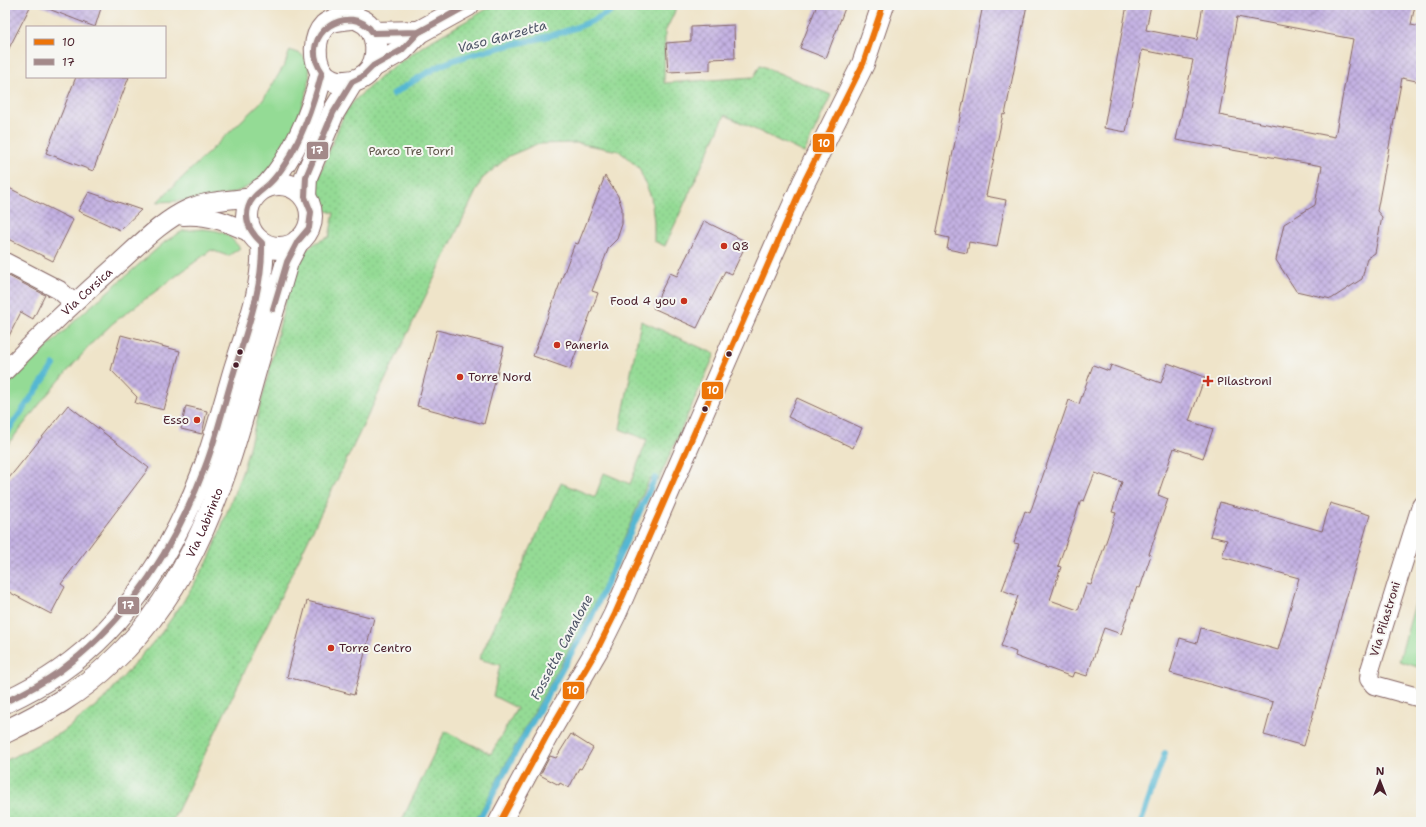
<svg xmlns="http://www.w3.org/2000/svg" width="1426" height="827" font-family="'Shantell Sans',sans-serif">
  <style>
    .grass { fill: #94db95; stroke: #6f7d60 }
    .park { fill: url(#park-dots); stroke: #6f7d60 }
    .lines { fill: none; stroke-linecap: round; stroke-linejoin: round }
    .stream { stroke: #54b7d3; stroke-width: 6 }
    .building { fill: url(#building-cross-hatch); fill-rule: evenodd }
    .street-casing { stroke: #846462; stroke-width: 20 }
    .secondary-casing { stroke: #846462; stroke-width: 24 }
    .street { stroke: #fff; stroke-width: 18 }
    .secondary { stroke: #fff; stroke-width: 22 }
    .bus-1-casing { stroke: #f6f6f2; stroke-width: 9 }
    .bus-2-casing { stroke: #f6f6f2; stroke-width: 9 }
    .bus-1 { stroke: #ed7408; stroke-width: 6 }
    .bus-2 { stroke: #a38989; stroke-width: 6 }
    .poi-dot { fill: #c8321e; stroke: #f6f6f2; stroke-width: 1.5 }
    .bus-dot { fill: #4a1f2b; stroke: #f6f6f2; stroke-width: 1.5 }
    .labels { text-anchor: middle; stroke-width: 4; stroke-linejoin: round; paint-order: stroke }
    .park-label { font-size: 12px; fill: #60574b; stroke: #f6f6f2 }
    .poi-label { font-size: 12px; fill: #4a1f2b; stroke: #f6f6f2; text-anchor: start }
    .street-label { font-size: 12px; fill: #4a1f2b; stroke: #f6f6f2 }
    .water-label { font-size: 13px; font-style: italic; fill: #4e5466; stroke: #f6f6f2 }
    .line-badge { stroke: #f6f6f2; stroke-width: 1.5 }
    .badge-label { font-size: 11px; text-anchor: middle; font-weight: bold; fill: #fff }
  </style>
  <defs>
    <pattern id="park-dots" width="8" height="8" patternUnits="userSpaceOnUse"><rect width="8" height="8" fill="#94db95"/><path d="M2 2h.1M6 6h.1" fill="none" stroke="#81bc81" stroke-width="1.8" stroke-linecap="round"/></pattern>
    <pattern id="building-cross-hatch" width="8" height="8" patternUnits="userSpaceOnUse"><rect width="8" height="8" fill="#c4b2e3"/><path d="M0 0l8 8M0 8l8-8" fill="none" stroke="#a190b8"/></pattern>
  </defs>
  <rect width="100%" height="100%" fill="#f6f6f2"/>
  <filter id="ink" filterUnits="userSpaceOnUse"><feTurbulence type="fractalNoise" baseFrequency=".025" numOctaves="2"/><feDisplacementMap in="SourceGraphic" scale="8" xChannelSelector="R" yChannelSelector="G"/><feConvolveMatrix kernelMatrix="1 2 1 2 8 2 1 2 1" color-interpolation-filters="sRGB"/></filter>
  <filter id="wash" filterUnits="userSpaceOnUse"><feTurbulence type="fractalNoise" baseFrequency=".012" numOctaves="4" result="noise"/><feDisplacementMap in="SourceGraphic" scale="16" xChannelSelector="R" yChannelSelector="G"/><feGaussianBlur stdDeviation="0.9" result="paint"/><feColorMatrix in="noise" values="0 0 0 0 0 0 0 0 0 0 0 0 0 0 0 0 0 1.4 0 .05"/><feComposite in="paint" operator="in"/></filter>
  <g filter="url(#wash)">
    <rect width="100%" height="100%" fill="#efe4c9"/>
    <g class="grass">
      <path d="M290 50C294 52 301 53 303 56 319 74 301 107 294 126 290 134 288 144 283 151 274 163 262 178 249 186 229 199 182 201 157 202L263 100 285 64Z"/>
      <path d="M202 229C223 231 226 232 240 248L228 256 211 250 113 323 93 342 46 396 5 448V388L83 313 166 241 183 231Z"/>
      <path d="M1421 582V668L1399 661Z"/>
    </g>
    <g class="park">
      <path d="M494 5H678L665 32 664 83 754 77 760 65 831 95 804 153 725 115 665 246 654 241V222L651 197 639 168 619 151 577 143 537 144 509 156 482 179 172 822H5V761L64 731 104 699 162 632 183 602 210 557 243 470 267 380 293 269C303 251 310 244 329 237L334 213C316 209 312 202 316 184L345 112 356 99 386 72 426 44Z"/>
      <path d="M641 321 715 354 658 481 650 478 599 596 518 741 475 822H401L445 731 491 754 517 708 493 696 500 665 479 659 561 483 595 497 604 473 630 484 647 440 620 429Z"/>
    </g>
    <g class="lines">
      <g class="stream">
        <path d="M393 94C414 81 433 67 457 59 511 41 572 39 620 5"/>
        <path d="M5 435 54 365"/>
        <path d="M478 822 521 742 590 620 655 478"/>
        <path d="M1141 822 1165 753"/>
      </g>
    </g>
    <g id="blocks">
      <g class="building">
        <path d="M5 5H31L5 56Z"/>
        <path d="M42 5H102L95 27 41 6Z"/>
        <path d="M817 5H836L845 8 826 58 800 48Z"/>
        <path d="M983 5H1027L1005 115 1003 114 986 196 1006 200 997 247 969 242 967 253 947 249 949 238 936 235Z"/>
        <path d="M1127 5H1151L1146 30 1197 40 1203 5H1415L1411 25 1421 27V82L1402 78 1377 211 1382 217 1375 253 1367 258 1362 279 1331 299 1296 291 1276 260 1284 224 1315 205 1322 166 1176 140 1193 60 1142 50 1126 132 1104 128ZM1237 17 1353 39 1335 137 1219 115Z"/>
        <path d="M734 25 735 58 710 59V70L668 72 666 43 691 41V27Z"/>
        <path d="M76 77H129L93 171 46 153Z"/>
        <path d="M605 176 618 196 622 208V224L617 239 609 247 592 291 598 293 570 369 533 356 575 243 578 244Z"/>
        <path d="M5 186 73 220 53 261 5 237Z"/>
        <path d="M89 192 141 210 120 230 78 211Z"/>
        <path d="M704 221 747 242 732 274 725 271 697 328 653 308 670 273 677 276Z"/>
        <path d="M5 274 45 295 33 319 21 312 5 344Z"/>
        <path d="M437 330 504 347 484 424 417 406Z"/>
        <path d="M121 335 180 351 164 410 135 403 137 397 111 370Z"/>
        <path d="M1168 363 1205 377 1189 421 1213 429 1203 458 1174 448 1158 495 1168 499 1149 554 1151 555 1140 588 1137 587 1121 634 1104 628 1087 676 1074 672 1072 677 1015 656 1016 652 1001 646 1018 596 1002 590 1019 544 1014 543 1025 511 1030 513 1069 400 1079 404 1093 365 1109 371 1111 365 1161 383ZM1095 473 1122 482 1112 512 1116 513 1091 585 1087 584 1078 610 1050 600 1061 567 1058 566 1081 500 1084 501Z"/>
        <path d="M797 398 862 428 853 448 788 417Z"/>
        <path d="M68 405 149 468 61 584 65 587 51 614 5 590V483Z"/>
        <path d="M186 406 207 411 202 434 181 429Z"/>
        <path d="M1220 502 1322 531 1330 503 1370 515 1304 746 1264 735 1273 702 1170 673 1180 638 1197 643 1201 628 1278 650 1299 578 1222 557 1227 540 1210 536Z"/>
        <path d="M307 601 374 618 354 695 287 677Z"/>
        <path d="M571 734 593 748 581 769 579 768 569 788 560 783 559 785 540 775 550 756 556 758Z"/>
      </g>
    </g>
  </g>
  <g filter="url(#ink)">
    <use href="#blocks" fill-opacity="0" stroke="#846462" stroke-width="1"/>
    <g class="lines">
      <g class="street-casing">
        <g id="street">
          <path d="M183 216C209 214 229 223 253 234"/>
          <path d="M5 262 59 290 74 303"/>
          <path id="s1" d="M5 371C42 333 80 297 120 262 141 243 163 220 190 208 209 200 233 200 253 197"/>
          <path d="M1421 506 1370 670 1369 679 1374 685 1421 698"/>
        </g>
      </g>
      <g class="secondary-casing">
        <g id="secondary">
          <path d="M351 18C354 18 358 18 360 20 369 23 373 31 375 39 380 61 370 81 345 82 337 83 329 80 323 74 313 61 313 37 325 25 332 19 343 19 351 18Z"/>
          <path d="M373 33 419 32"/>
          <path d="M373 66 402 50 419 32 468 5"/>
          <circle cx="279" cy="216" r="32"/>
          <path d="M267 186C296 153 312 115 322 72"/>
          <path d="M305 197 306 177 333 113 352 82"/>
          <path d="M5 702C24 693 43 683 60 671 129 623 176 545 205 467 216 436 225 403 234 372 247 330 265 286 262 243"/>
          <path id="s2" d="M5 732C44 713 81 692 113 661 193 586 225 481 253 378 264 339 276 301 287 262L298 241"/>
          <path d="M500 822 546 737 598 648 615 614 746 313 804 182 863 64 883 5"/>
        </g>
      </g>
      <use href="#street" class="street"/>
      <use href="#secondary" class="secondary"/>
      <g class="bus-1-casing">
        <path id="bus-1" d="M500 822 546 737 598 648 615 614 804 182 863 64 883 5"/>
      </g>
      <g class="bus-2-casing">
        <g id="bus-2">
          <path d="M273 309 287 262 298 241 309 228 311 212 305 197 306 177 333 113 352 82 362 77 373 66 402 50 419 32 427 28"/>
          <path d="M5 702C24 693 43 683 60 671 129 620 175 547 205 467 217 436 224 404 234 372 247 329 263 289 262 243 252 234 244 222 248 208 251 196 262 191 270 183 276 177 281 170 285 164 303 137 314 103 322 72 295 34 352 0 373 33L419 32 468 5"/>
        </g>
      </g>
      <use href="#bus-1" class="bus-1"/>
      <use href="#bus-2" class="bus-2"/>
    </g>
  </g>
  <g class="poi-dot">
    <circle cx="724" cy="246" r="4"/>
    <circle cx="684" cy="301" r="4"/>
    <circle cx="557" cy="345" r="4"/>
    <circle cx="460" cy="377" r="4"/>
    <path d="M1206 375h4v4h4v4h-4v4h-4v-4h-4v-4h4z"/>
    <circle cx="197" cy="420" r="4"/>
    <circle cx="331" cy="648" r="4"/>
  </g>
  <g class="bus-dot">
    <circle cx="240" cy="352" r="3.5"/>
    <circle cx="729" cy="354" r="3.5"/>
    <circle cx="236" cy="365" r="3.5"/>
    <circle cx="705" cy="409" r="3.5"/>
  </g>
  <g class="labels">
    <g class="park-label">
      <text x="411" y="155">Parco Tre Torri</text>
    </g>
    <g class="poi-label">
      <text x="732" y="250">Q8</text>
      <text x="676" y="305" text-anchor="end">Food 4 you</text>
      <text x="565" y="349">Paneria</text>
      <text x="468" y="381">Torre Nord</text>
      <text x="1217" y="385">Pilastroni</text>
      <text x="189" y="424" text-anchor="end">Esso</text>
      <text x="339" y="652">Torre Centro</text>
    </g>
    <g class="street-label">
      <text dy="4" stroke="none"><textPath href="#s1" startOffset="114">Via Corsica</textPath></text>
      <text dy="4" stroke="none"><textPath href="#s2" startOffset="297">Via Labirinto</textPath></text>
      <text transform="translate(1385 619) rotate(-73)" y="4">Via Pilastroni</text>
    </g>
    <g class="water-label">
      <text transform="translate(502 36) rotate(-15)" y="5">Vaso Garzetta</text>
      <text transform="translate(561 647) rotate(-62)" y="5">Fossetta Canalone</text>
    </g>
  </g>
  <g class="line-badge">
    <rect x="812" y="133" width="23" height="20" rx="4" fill="#ed7408"/>
    <rect x="306" y="141" width="23" height="19" rx="4" fill="#a38989"/>
    <rect x="701" y="381" width="23" height="19" rx="4" fill="#ed7408"/>
    <rect x="117" y="596" width="23" height="19" rx="4" fill="#a38989"/>
    <rect x="562" y="681" width="23" height="19" rx="4" fill="#ed7408"/>
  </g>
  <g class="badge-label">
    <text x="824" y="147">10</text>
    <text x="317" y="154">17</text>
    <text x="713" y="394">10</text>
    <text x="128" y="609">17</text>
    <text x="573" y="694">10</text>
  </g>
  <rect width="1426" height="827" fill="none" stroke="#f6f6f2" stroke-width="20"/>
  <rect x="26" y="26" width="140" height="52" fill="#f6f6f2" stroke="#b1a0a2"/>
  <rect x="34" y="39" width="20" height="6" fill="#ed7408" stroke="#b1a0a2"/>
  <text x="62" y="46" font-size="12" fill="#4a1f2b">10</text>
  <rect x="34" y="59" width="20" height="6" fill="#a38989" stroke="#b1a0a2"/>
  <text x="62" y="66" font-size="12" fill="#4a1f2b">17</text>
  <g transform="translate(1380 781)" stroke="#f6f6f2" stroke-width="3" paint-order="stroke">
  <path d="M0-3L7 15L0 10L-7 15Z" fill="#4a1f2b"/>
  <text y="-6" font-size="11" font-weight="bold" text-anchor="middle" fill="#4a1f2b">N</text>
  </g>
</svg>
